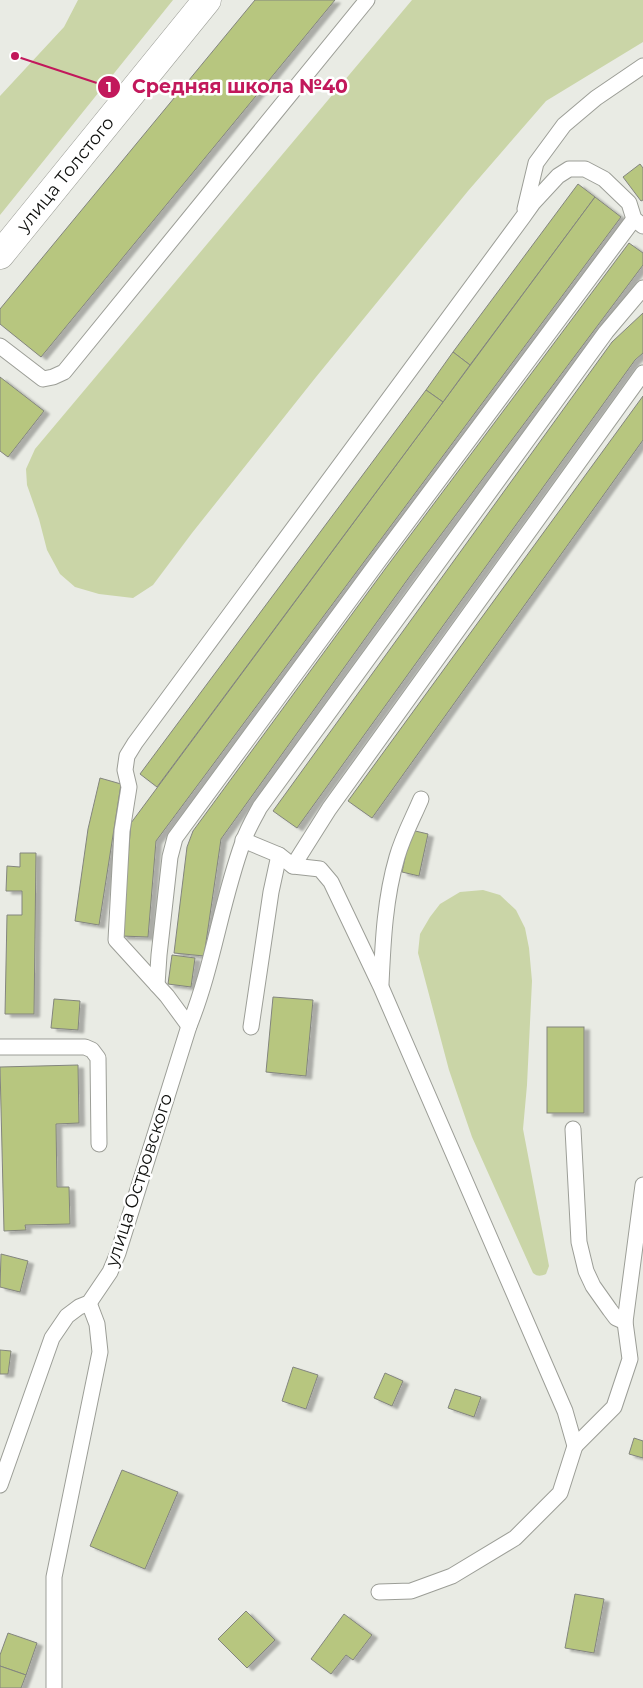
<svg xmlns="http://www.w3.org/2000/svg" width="643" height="1688" font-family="Montserrat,sans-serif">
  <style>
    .green { fill: #cad5a7 }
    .building { fill: #b7c67f; stroke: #83857e; filter: url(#shadow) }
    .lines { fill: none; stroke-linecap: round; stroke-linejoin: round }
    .service-casing { stroke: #9c9e97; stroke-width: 17 }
    .minor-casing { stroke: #9c9e97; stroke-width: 29 }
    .service { stroke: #fff; stroke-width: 15 }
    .minor { stroke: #fff; stroke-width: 28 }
    .labels { text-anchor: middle; stroke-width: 5; stroke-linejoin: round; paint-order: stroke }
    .street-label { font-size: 18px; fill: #0f100e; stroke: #fff }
    .leader { fill: none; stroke: #c2185b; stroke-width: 2 }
    .callout-dot { fill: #c2185b; stroke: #fff; stroke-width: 2 }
    .mark-label { font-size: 15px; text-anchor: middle; font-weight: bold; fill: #fff }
    .callout-label { font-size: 19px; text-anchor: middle; font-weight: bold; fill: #c2185b; stroke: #fff; stroke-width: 5; stroke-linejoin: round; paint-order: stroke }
  </style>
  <defs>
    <filter id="shadow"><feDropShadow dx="5.5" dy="3" stdDeviation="1" flood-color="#0004"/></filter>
  </defs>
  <rect width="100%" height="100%" fill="#e9ebe4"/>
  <g class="green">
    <path d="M78 0H173L0 215V96L64 27Z"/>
    <path d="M412 0H643V42L546 101 468 191 316 377 192 533 153 585 133 598 99 594 75 587 60 574 47 550 39 519 27 485 26 469 35 449Z"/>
    <path d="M483 890 500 895 516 910 525 928 529 948 532 981 527 1085 523 1129 549 1266 546 1274C541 1276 538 1277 533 1273L472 1137 449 1070 418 953 420 934 430 917 440 904 460 892Z"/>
  </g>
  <g class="building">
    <path d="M255 0H335L41 357 0 324V309Z"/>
    <path d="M640 164 643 168V200L641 201 623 177Z"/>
    <path d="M578 184 595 197 470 365 453 352Z"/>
    <path d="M595 197 621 217 156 841 148 937 121 936 131 823Z"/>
    <path d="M629 243 643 253V265L410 576 221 839 204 956 174 953 187 847 193 831 388 565Z"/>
    <path d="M643 313V353L635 360 297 828 273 811 612 342Z"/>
    <path d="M453 352 470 365 443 402 426 390Z"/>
    <path d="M0 377 44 411 8 457 0 451Z"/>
    <path d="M426 390 443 402 157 787 140 774Z"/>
    <path d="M643 396V440L372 818 348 801Z"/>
    <path d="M100 778 121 784 99 925 75 921 88 829Z"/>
    <path d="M411 830 428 834 419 876 402 872Z"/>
    <path d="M20 853H36L34 1014H5L7 915H22V891H6L7 866 20 867Z"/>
    <path d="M172 955 195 958 191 987 168 984Z"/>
    <path d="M273 997 313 1000 306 1076 266 1072Z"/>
    <path d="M54 999 80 1001 78 1030 51 1028Z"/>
    <rect x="547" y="1027" width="37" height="86"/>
    <path d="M78 1065 79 1123 56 1124 57 1187H69L70 1224 25 1225 26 1230 4 1231 0 1067Z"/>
    <path d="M1 1254 28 1261 20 1292 0 1287Z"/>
    <path d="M0 1350 11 1351 8 1374H0Z"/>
    <path d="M293 1367 318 1375 306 1409 282 1401Z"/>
    <path d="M385 1373 403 1381 392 1406 374 1398Z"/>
    <path d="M455 1389 481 1397 474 1417 448 1408Z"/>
    <path d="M634 1438 643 1441V1458L629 1454Z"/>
    <path d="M122 1470 178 1492 145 1569 90 1546Z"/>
    <path d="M575 1594 604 1599 594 1653 565 1648Z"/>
    <path d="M246 1611 275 1640 247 1668 218 1639Z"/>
    <path d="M344 1614 372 1635 353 1660 346 1655 331 1674 311 1659Z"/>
    <path d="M8 1633 37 1643 26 1675 0 1666V1655Z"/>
    <path d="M0 1666 26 1675 21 1688H0Z"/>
  </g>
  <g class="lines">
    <g class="service-casing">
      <g id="service">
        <path d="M525 209 536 163 564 125 596 98 643 66"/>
        <path d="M0 346 43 379 53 377 64 372 367 0"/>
        <path d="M243 840 279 855 293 866 320 869 331 882 381 987 565 1411 575 1446 614 1407 630 1359 625 1322 643 1185"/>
        <path d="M293 866 329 809 643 373"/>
        <path d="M381 984C383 940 385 898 397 857 403 836 413 818 421 799"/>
        <path d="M157 985 159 955 170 857 175 838 380 559 634 219"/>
        <path d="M189 1026 167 996 116 940 122 831 129 787 125 770 127 756 135 743 523 217 533 203 558 176 569 169H585L604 179 629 203 634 219 643 226"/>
        <path d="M251 1027 271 892 279 855"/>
        <path d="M0 1047H85L92 1050 98 1058 99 1144"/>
        <path d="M573 1129 579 1242 586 1271 593 1286 610 1310 616 1318 625 1322"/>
        <path d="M0 1485 52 1338 67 1316 79 1307 89 1303 110 1272 118 1253 189 1026C213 967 221 902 243 842 247 830 254 818 260 807L606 332 643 288"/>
        <path d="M379 1592 411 1591 452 1576 515 1538 560 1493 575 1446"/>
        <path d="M54 1688V1577L100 1352 97 1324 89 1303"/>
      </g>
    </g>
    <g class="minor-casing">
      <g id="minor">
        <path id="s1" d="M0 255 207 0"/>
      </g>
    </g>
    <use href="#service" class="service"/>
    <use href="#minor" class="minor"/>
  </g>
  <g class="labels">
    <g class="street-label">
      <text dy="6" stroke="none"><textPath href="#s1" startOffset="104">улица Толстого</textPath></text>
      <text transform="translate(139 1180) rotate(-72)" y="6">улица Островского</text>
    </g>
  </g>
  <path class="leader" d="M15 56L109 87"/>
  <g class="callout-dot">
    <circle cx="15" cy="56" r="5"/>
    <circle cx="109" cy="87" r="12"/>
  </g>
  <g class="mark-label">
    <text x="109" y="92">1</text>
  </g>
  <g class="callout-label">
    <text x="240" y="93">Средняя школа №40</text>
  </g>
</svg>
